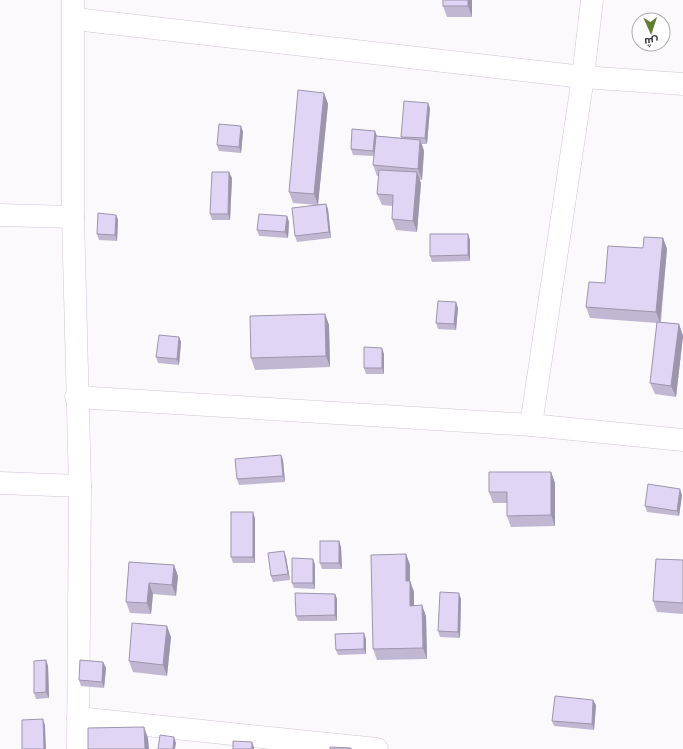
<svg xmlns="http://www.w3.org/2000/svg" width="683" height="749" font-family="'Fira Sans Condensed',Cairo,sans-serif">
  <style>
    .lines { fill: none; stroke-linecap: round; stroke-linejoin: round }
    .street-casing { stroke: #d1c3d5; stroke-width: 23 }
    .street { stroke: #fff; stroke-width: 22 }
    .wall { fill: #c1b7d3 }
    .shaded-wall { fill: #9d95ac }
    .building { fill: #e0d5f5; stroke: #9d95ac }
  </style>
  <rect width="100%" height="100%" fill="#fcf9fd"/>
  <g class="lines">
    <g class="street-casing">
      <g id="street">
        <path d="M73 0V217L80 486 78 749"/>
        <path d="M75 19 583 77 683 84"/>
        <path d="M0 215 73 217"/>
        <path d="M76 397 531 425 683 440"/>
        <path d="M531 425 583 77 592 0"/>
        <path d="M0 483 80 486"/>
        <path d="M78 718 377 749"/>
      </g>
    </g>
    <use href="#street" class="street"/>
  </g>
  <g class="wall">
    <path d="M472 0V17H447L443 6Z"/>
    <path d="M324 93 328 104 318 204H326L328 209 331 238 297 242 295 236 316 205 293 203 289 192Z"/>
    <path d="M430 108 427 144H422L424 151 422 180H419L421 183 417 232 396 230 392 219 393 206 382 205 377 194 379 176H377L373 165 374 156 353 155 351 149 377 136 401 138V137Z"/>
    <path d="M241 126 243 132 241 153 219 151 217 145Z"/>
    <path d="M232 178 230 220H212L210 214Z"/>
    <path d="M116 215 118 220 117 241 99 240 97 234Z"/>
    <path d="M287 216 289 222 288 238 259 236 257 230Z"/>
    <path d="M468 234 470 240V261L432 262 430 256Z"/>
    <path d="M663 238 667 249 661 322 679 324 683 336 676 397 655 394 650 383 657 323 590 318 586 307 605 283 643 248Z"/>
    <path d="M458 308 456 330 438 329 436 323Z"/>
    <path d="M325 314 329 325 330 367 255 370 251 358Z"/>
    <path d="M179 337 181 342 179 365 158 363 156 357Z"/>
    <path d="M384 354V374H366L364 368Z"/>
    <path d="M281 455 283 460 285 482 239 485 237 479Z"/>
    <path d="M551 472 555 483V526L511 527 507 516V503H493L489 492Z"/>
    <path d="M682 495 679 516 647 512 645 506Z"/>
    <path d="M255 518V563H233L231 557Z"/>
    <path d="M339 541 341 547 342 569H322L320 563Z"/>
    <path d="M406 554 410 565V581L414 592V605L426 616 427 659 377 660 373 649Z"/>
    <path d="M286 557 290 580 273 582 271 576Z"/>
    <path d="M313 559 315 565V589L294 588 292 583Z"/>
    <path d="M683 560V614L657 612 653 601Z"/>
    <path d="M129 562 174 565 178 576 176 596 153 594 151 614 130 613 126 602Z"/>
    <path d="M335 594 337 599V621H298L296 616Z"/>
    <path d="M461 599 460 638 440 637 438 631Z"/>
    <path d="M171 637 167 676 133 672 129 661Z"/>
    <path d="M366 639V654L338 655 336 650Z"/>
    <path d="M46 660 48 666 49 698 36 699 34 693Z"/>
    <path d="M103 662 106 668 104 688 81 686 79 680Z"/>
    <path d="M596 705 594 730 554 726 552 721Z"/>
  </g>
  <g class="shaded-wall">
    <path d="M468 0H472V17L468 6Z"/>
    <path d="M324 93 328 104 318 205 314 194Z"/>
    <path d="M428 103 430 108 427 144 425 138Z"/>
    <path d="M241 126 243 132 241 153 239 147Z"/>
    <path d="M375 131 377 136 375 156 373 151Z"/>
    <path d="M420 140 424 151 422 180 418 169Z"/>
    <path d="M229 172 232 178 230 220 228 214Z"/>
    <path d="M417 172 421 183 417 232 413 221Z"/>
    <path d="M326 204 328 209 331 238 329 232Z"/>
    <path d="M116 215 118 220 117 241 115 235Z"/>
    <path d="M287 216 289 222 288 238 285 232Z"/>
    <path d="M468 234 470 240V261L468 255Z"/>
    <path d="M663 238 667 249 660 323 656 312Z"/>
    <path d="M456 302 458 308 456 330 454 324Z"/>
    <path d="M325 314 329 325 330 367 326 356Z"/>
    <path d="M679 324 683 336 676 397 671 386Z"/>
    <path d="M179 337 181 342 179 365 177 359Z"/>
    <path d="M382 348 384 354V374L382 368Z"/>
    <path d="M281 455 283 460 285 482 283 476Z"/>
    <path d="M551 472 555 483V526L551 515Z"/>
    <path d="M680 489 682 495 679 516 677 511Z"/>
    <path d="M253 512 255 518V563L253 557Z"/>
    <path d="M339 541 341 547 342 569 339 563Z"/>
    <path d="M284 551 286 557 290 580 288 574Z"/>
    <path d="M406 554 410 565V592L406 581Z"/>
    <path d="M313 559 315 565V589L313 583Z"/>
    <path d="M174 565 178 576 176 596 172 585Z"/>
    <path d="M410 581 414 592V617L410 606Z"/>
    <path d="M149 583 153 594 151 614 147 603Z"/>
    <path d="M459 593 461 599 460 638 458 632Z"/>
    <path d="M335 594 337 599V621L335 615Z"/>
    <path d="M422 605 426 616 427 659 423 648Z"/>
    <path d="M167 626 171 637 167 676 163 665Z"/>
    <path d="M364 633 366 639V654L364 649Z"/>
    <path d="M46 660 48 666 49 698 46 692Z"/>
    <path d="M103 662 106 668 104 688 102 682Z"/>
    <path d="M593 700 596 705 594 730 592 724Z"/>
    <path d="M43 719 45 725 46 749H44Z"/>
    <path d="M144 727 148 738 149 749H145Z"/>
    <path d="M174 737 176 743 175 749H173Z"/>
    <path d="M252 742 254 747V749H252Z"/>
  </g>
  <g class="building">
    <rect x="443" y="0" width="25" height="6"/>
    <path d="M298 90 324 93 314 194 289 192Z"/>
    <path d="M404 101 428 103 425 138 401 137Z"/>
    <path d="M219 124 241 126 239 147 217 145Z"/>
    <path d="M352 129 375 131 373 151 351 149Z"/>
    <path d="M376 136 420 140 418 169 373 165Z"/>
    <path d="M379 170 417 172 413 221 392 219 393 195 377 194Z"/>
    <path d="M212 172H229L228 214H210Z"/>
    <path d="M326 204 329 232 295 236 292 208Z"/>
    <path d="M98 213 116 215 115 235 97 234Z"/>
    <path d="M259 214 287 216 285 232 257 230Z"/>
    <path d="M430 234H468V255L430 256Z"/>
    <path d="M644 237 663 238 656 312 586 307 589 282 605 283 608 246 643 248Z"/>
    <path d="M438 301 456 302 454 324 436 323Z"/>
    <path d="M325 314 326 356 251 358 250 316Z"/>
    <path d="M657 322 679 324 671 386 650 383Z"/>
    <path d="M159 335 179 337 177 359 156 357Z"/>
    <path d="M364 347 382 348V368H364Z"/>
    <path d="M281 455 283 476 237 479 235 459Z"/>
    <path d="M489 472H551V515L507 516V492H489Z"/>
    <path d="M648 484 680 489 677 511 645 506Z"/>
    <rect x="231" y="512" width="22" height="45"/>
    <rect x="320" y="541" width="19" height="22"/>
    <path d="M284 551 288 574 271 576 268 553Z"/>
    <path d="M406 554V581H410V606L422 605 423 648 373 649 371 555Z"/>
    <path d="M292 558 313 559V583H292Z"/>
    <path d="M656 559 683 560V603L653 601Z"/>
    <path d="M129 562 174 565 172 585 149 583 147 603 126 602Z"/>
    <path d="M440 592 459 593 458 632 438 631Z"/>
    <path d="M295 593 335 594V615L296 616Z"/>
    <path d="M132 623 167 626 163 665 129 661Z"/>
    <path d="M364 633V649L336 650 335 634Z"/>
    <path d="M46 660V692L34 693V661Z"/>
    <path d="M80 660 103 662 102 682 79 680Z"/>
    <path d="M555 696 593 700 592 724 552 721Z"/>
    <path d="M43 719 44 749H22V720Z"/>
    <path d="M144 727 145 749H88V728Z"/>
    <path d="M160 735 174 737 173 749H158Z"/>
    <path d="M233 741 252 742V749H233Z"/>
    <path d="M330 747 351 748V749H330Z"/>
  </g>
  <g transform="translate(651 32) rotate(177)"><circle r="19" fill="#ffffff" stroke="#aeacaf"/>
  <path d="M0-3L7 15L0 10L-7 15Z" fill="#607d31"/>
  <text y="-6" font-size="11" font-weight="bold" text-anchor="middle" fill="#353037">ش</text>
  </g>
</svg>
